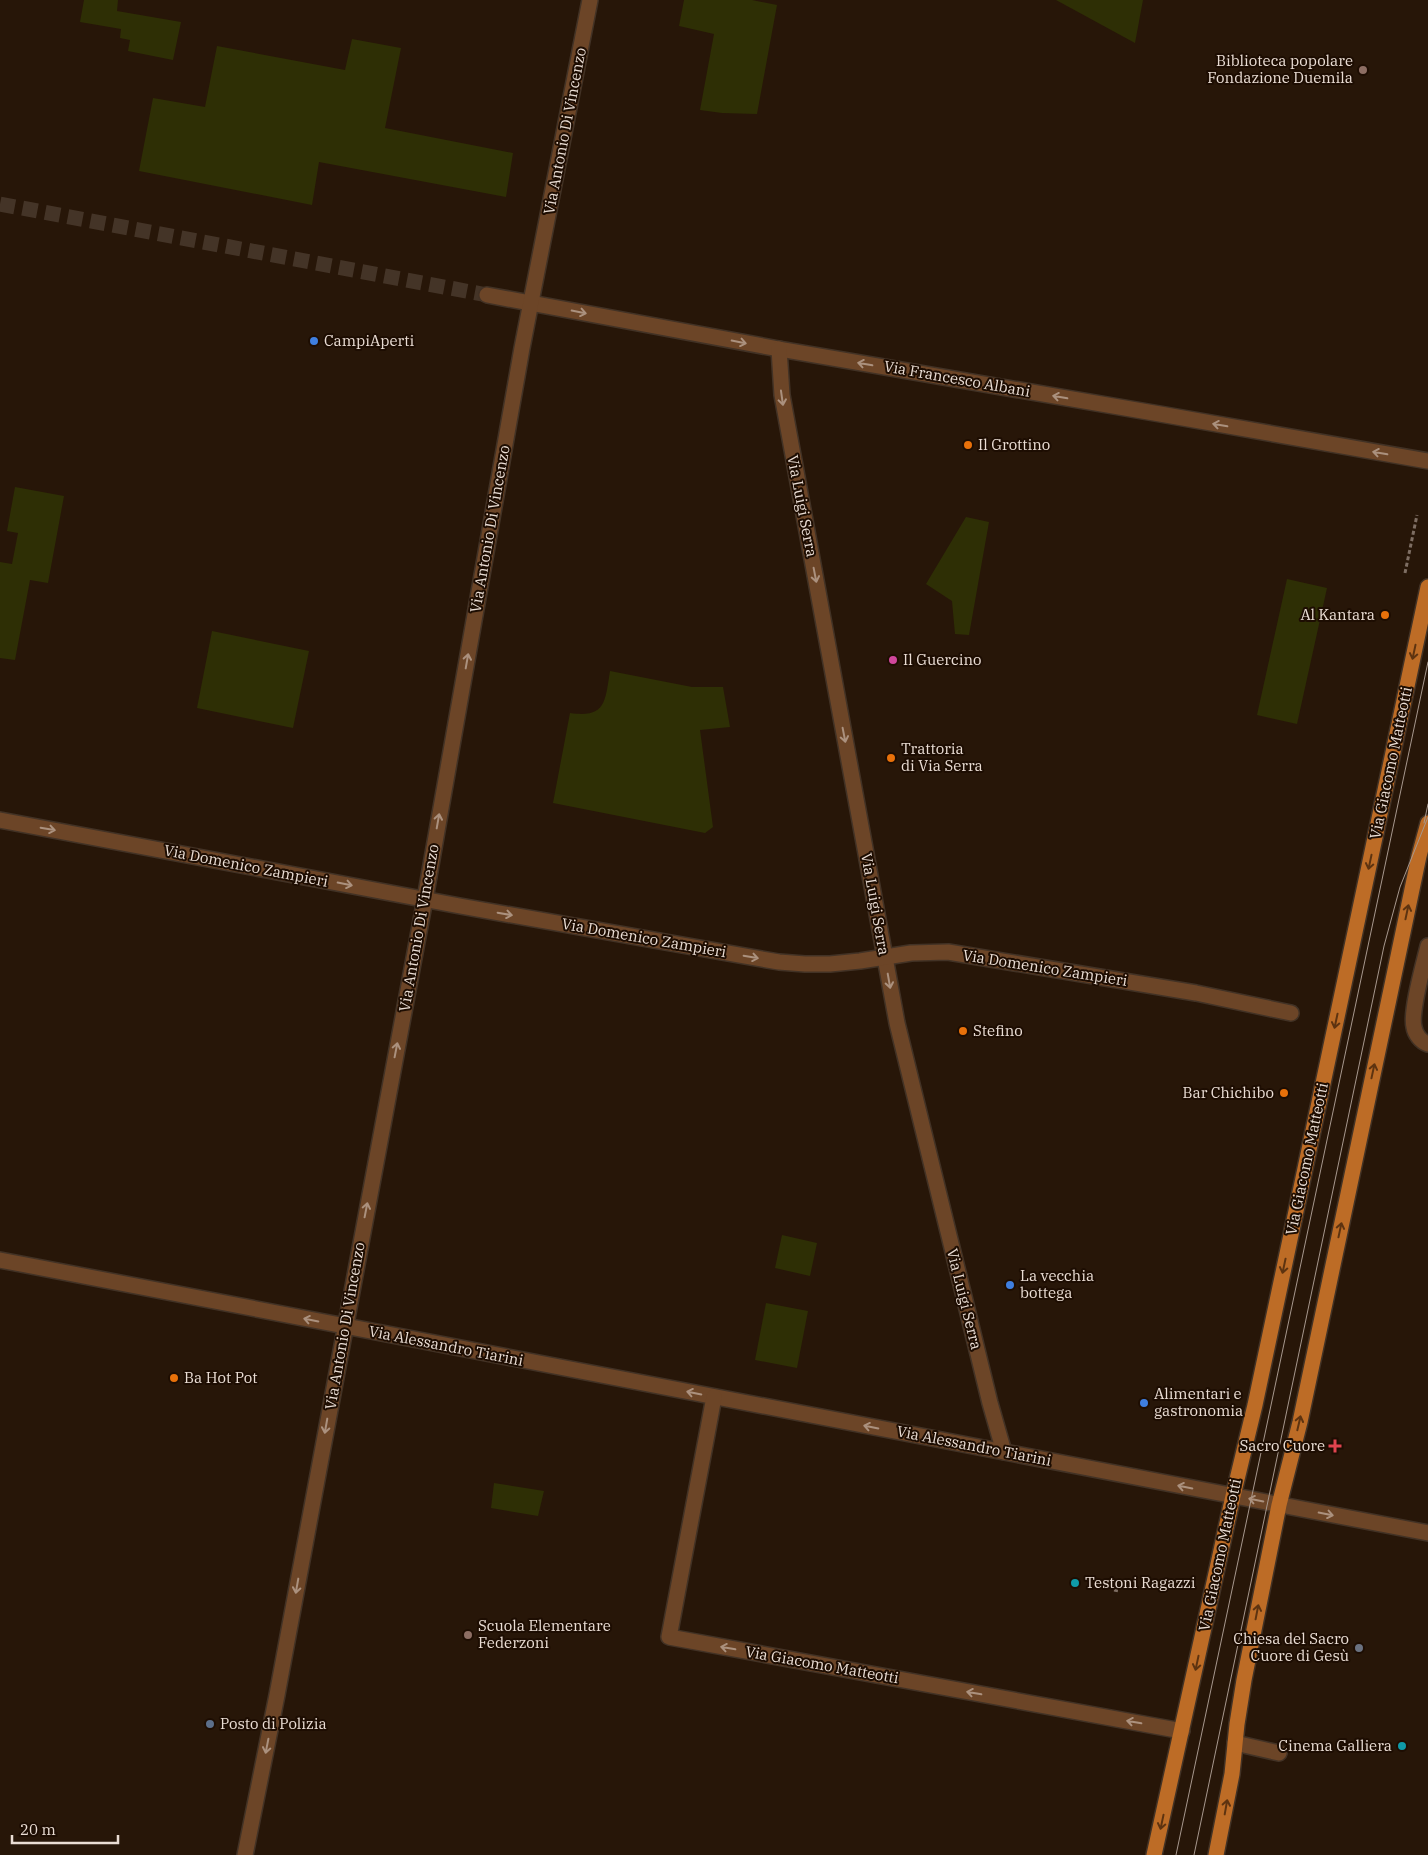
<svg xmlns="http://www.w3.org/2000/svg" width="1428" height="1855" font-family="'IBM Plex Serif',serif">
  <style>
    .green { fill: #2e2f05 }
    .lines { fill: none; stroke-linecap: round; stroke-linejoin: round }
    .minor-tunnel { stroke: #443427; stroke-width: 15; stroke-dasharray: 15 8; stroke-linecap: butt }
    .minor-casing { stroke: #423225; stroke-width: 18 }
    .major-casing { stroke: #423225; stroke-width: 18 }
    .path { stroke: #7e6e63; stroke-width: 3; stroke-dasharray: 4 2.5; stroke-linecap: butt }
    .minor { stroke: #6c4527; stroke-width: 15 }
    .major { stroke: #bd6c26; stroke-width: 15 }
    .tram { stroke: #a7988e; stroke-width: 1 }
    .oneway { stroke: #ab917e }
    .oneway2 { stroke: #5d3310 }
    .education-dot { fill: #8d6e63; stroke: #1d0d02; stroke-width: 2 }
    .shop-dot { fill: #3f7fe0; stroke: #1d0d02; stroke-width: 2 }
    .food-dot { fill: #e8710a; stroke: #1d0d02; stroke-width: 2 }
    .hotel-dot { fill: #d1479c; stroke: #1d0d02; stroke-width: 2 }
    .health-dot { fill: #e0444e; stroke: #1d0d02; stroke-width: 2 }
    .culture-dot { fill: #0f9aa8; stroke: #1d0d02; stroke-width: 2 }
    .worship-dot { fill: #6b7280; stroke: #1d0d02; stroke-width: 2 }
    .service-dot { fill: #5c6f8a; stroke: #1d0d02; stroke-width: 2 }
    .labels { text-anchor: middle; stroke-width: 4; stroke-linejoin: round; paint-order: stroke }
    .poi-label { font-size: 15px; fill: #eaddd4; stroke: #1d0d02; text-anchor: start }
    .street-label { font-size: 15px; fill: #eaddd4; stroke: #1d0d02 }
  </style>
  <rect width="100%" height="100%" fill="#271608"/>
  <g class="green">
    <path d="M84 0H118L117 11 181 22 173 60 128 51 130 40 120 38 121 29 80 22Z"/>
    <path d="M684 0H752L777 5 757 114 722 113 700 110 714 34 679 26Z"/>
    <path d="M1056 0H1143L1135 43Z"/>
    <path d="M352 39 401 48 385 128 513 153 506 197 319 162 312 205 139 171 153 98 205 107 217 46 345 70Z"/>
    <path d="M15 487 64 496 48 583 30 580 15 660 0 658V562L12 564 18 533 7 531Z"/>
    <path d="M966 517 989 522 969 635 955 634 952 601 926 584Z"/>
    <path d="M1287 579 1327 588 1297 724 1257 715Z"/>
    <path d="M212 631 309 651 293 728 197 708Z"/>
    <path d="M610 671 692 687H723L730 727 700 730 713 827 705 833 553 803 570 713C606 718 605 702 610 671Z"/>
    <path d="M782 1235 817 1243 810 1276 775 1268Z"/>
    <path d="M766 1303 808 1311 797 1368 755 1360Z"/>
    <path d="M494 1483 544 1491 538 1516 491 1508Z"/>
  </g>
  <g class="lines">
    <path class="minor-tunnel" d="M0 204 487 295"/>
    <g class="minor-casing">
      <g id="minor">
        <path d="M487 295 779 349 1160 414 1428 461"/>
        <path d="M779 349 782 395 897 1023 990 1403 1004 1452"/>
        <path d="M0 820 460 906 779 962 805 964H830L860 961 911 953 948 952 1196 993 1291 1013"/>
        <path d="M1428 946C1424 963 1410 1012 1414 1027 1415 1034 1421 1042 1428 1044"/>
        <path d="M0 1260 1428 1533"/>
        <path d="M714 1397 669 1637 1182 1731"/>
        <path d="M1235 1743 1279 1753"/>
        <path d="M245 1855 277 1695 425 899 522 348 590 0"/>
      </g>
    </g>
    <g class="major-casing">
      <g id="major">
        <path d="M1154 1855 1233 1496 1255 1405 1428 587"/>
        <path d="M1216 1855 1232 1774 1237 1724 1244 1680 1279 1505 1300 1422 1393 980 1419 856 1428 823"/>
      </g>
    </g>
    <g class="path">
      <path d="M1405 573 1417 515"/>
      <path d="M1114 1590 1120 1591"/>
    </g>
    <use href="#minor" class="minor"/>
    <use href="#major" class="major"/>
    <g class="tram">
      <path d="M1424 823 1428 804"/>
      <path d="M1176 1855 1428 662"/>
      <path d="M1194 1855 1384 946 1400 887 1428 817"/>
    </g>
  </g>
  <defs><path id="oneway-shaft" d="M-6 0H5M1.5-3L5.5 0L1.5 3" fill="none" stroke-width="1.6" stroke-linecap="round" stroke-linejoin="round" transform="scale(1.25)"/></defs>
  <g class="oneway">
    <use href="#oneway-shaft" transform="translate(579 312) rotate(11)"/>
    <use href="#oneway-shaft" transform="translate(739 342) rotate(11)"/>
    <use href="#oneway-shaft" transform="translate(865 364) rotate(-170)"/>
    <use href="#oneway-shaft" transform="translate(1060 397) rotate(-170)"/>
    <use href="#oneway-shaft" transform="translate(782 398) rotate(82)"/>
    <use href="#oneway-shaft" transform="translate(1220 425) rotate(-170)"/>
    <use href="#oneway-shaft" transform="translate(1380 453) rotate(-170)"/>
    <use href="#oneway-shaft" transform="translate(815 575) rotate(79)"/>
    <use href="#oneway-shaft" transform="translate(467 661) rotate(-80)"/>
    <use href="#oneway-shaft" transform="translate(844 735) rotate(79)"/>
    <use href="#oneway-shaft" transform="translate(438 821) rotate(-80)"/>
    <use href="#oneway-shaft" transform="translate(48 829) rotate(10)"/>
    <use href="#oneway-shaft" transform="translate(345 884) rotate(11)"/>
    <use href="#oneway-shaft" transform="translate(505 914) rotate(10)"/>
    <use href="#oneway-shaft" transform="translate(751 957) rotate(10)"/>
    <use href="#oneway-shaft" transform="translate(889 981) rotate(80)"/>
    <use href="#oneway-shaft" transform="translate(396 1050) rotate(-79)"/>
    <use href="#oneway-shaft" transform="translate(366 1210) rotate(-79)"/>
    <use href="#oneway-shaft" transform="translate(311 1320) rotate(-169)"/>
    <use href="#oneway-shaft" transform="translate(694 1393) rotate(-169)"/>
    <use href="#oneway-shaft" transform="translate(326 1426) rotate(100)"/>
    <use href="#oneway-shaft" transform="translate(871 1427) rotate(-169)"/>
    <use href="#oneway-shaft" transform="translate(1185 1487) rotate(-169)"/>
    <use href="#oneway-shaft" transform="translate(1256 1500) rotate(-169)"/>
    <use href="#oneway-shaft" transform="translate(1326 1514) rotate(11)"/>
    <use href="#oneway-shaft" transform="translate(297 1586) rotate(100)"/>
    <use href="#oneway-shaft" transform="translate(728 1648) rotate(-170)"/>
    <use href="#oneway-shaft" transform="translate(974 1693) rotate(-170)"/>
    <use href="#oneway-shaft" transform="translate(1134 1722) rotate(-170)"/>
    <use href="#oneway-shaft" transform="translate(267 1746) rotate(101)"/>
  </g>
  <g class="oneway2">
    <use href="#oneway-shaft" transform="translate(1414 652) rotate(102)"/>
    <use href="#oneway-shaft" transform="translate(1370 862) rotate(102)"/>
    <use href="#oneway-shaft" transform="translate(1407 912) rotate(-78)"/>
    <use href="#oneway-shaft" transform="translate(1336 1021) rotate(102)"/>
    <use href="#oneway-shaft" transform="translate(1373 1071) rotate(-78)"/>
    <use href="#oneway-shaft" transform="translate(1340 1230) rotate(-78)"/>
    <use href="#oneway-shaft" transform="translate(1284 1266) rotate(102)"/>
    <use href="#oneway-shaft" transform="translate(1299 1423) rotate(-77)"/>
    <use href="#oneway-shaft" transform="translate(1257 1612) rotate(-79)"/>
    <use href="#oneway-shaft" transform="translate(1197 1663) rotate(102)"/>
    <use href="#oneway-shaft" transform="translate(1226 1807) rotate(-80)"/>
    <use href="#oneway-shaft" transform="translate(1162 1822) rotate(102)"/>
  </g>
  <g class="education-dot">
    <circle cx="1363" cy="70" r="5"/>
    <circle cx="468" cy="1635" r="5"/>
  </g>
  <g class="shop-dot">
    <circle cx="314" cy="341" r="5"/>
    <circle cx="1010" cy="1285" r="5"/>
    <circle cx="1144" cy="1403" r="5"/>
  </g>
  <g class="food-dot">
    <circle cx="968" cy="445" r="5"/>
    <circle cx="1385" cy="615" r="5"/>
    <circle cx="891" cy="758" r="5"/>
    <circle cx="963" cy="1031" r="5"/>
    <circle cx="1284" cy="1093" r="5"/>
    <circle cx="174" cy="1378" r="5"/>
  </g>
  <circle class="hotel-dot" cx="893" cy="660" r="5"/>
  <path class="health-dot" d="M1332.5 1438.5h5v5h5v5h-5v5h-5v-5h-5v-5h5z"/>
  <g class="culture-dot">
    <circle cx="1075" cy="1583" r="5"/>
    <circle cx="1402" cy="1746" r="5"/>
  </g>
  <circle class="worship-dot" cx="1359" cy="1648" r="5"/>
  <circle class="service-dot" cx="210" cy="1724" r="5"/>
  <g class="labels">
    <g class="poi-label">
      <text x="1353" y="66" text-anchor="end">Biblioteca popolare<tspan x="1353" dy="17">Fondazione Duemila</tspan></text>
      <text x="324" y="346">CampiAperti</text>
      <text x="978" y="450">Il Grottino</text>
      <text x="1375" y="620" text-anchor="end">Al Kantara</text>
      <text x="903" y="665">Il Guercino</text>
      <text x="901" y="754">Trattoria<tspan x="901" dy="17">di Via Serra</tspan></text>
      <text x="973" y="1036">Stefino</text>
      <text x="1274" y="1098" text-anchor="end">Bar Chichibo</text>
      <text x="1020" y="1281">La vecchia<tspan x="1020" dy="17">bottega</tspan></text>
      <text x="184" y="1383">Ba Hot Pot</text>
      <text x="1154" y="1399">Alimentari e<tspan x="1154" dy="17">gastronomia</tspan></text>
      <text x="1325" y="1451" text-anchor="end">Sacro Cuore</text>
      <text x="1085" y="1588">Testoni Ragazzi</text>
      <text x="478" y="1631">Scuola Elementare<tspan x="478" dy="17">Federzoni</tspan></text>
      <text x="1349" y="1644" text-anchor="end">Chiesa del Sacro<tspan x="1349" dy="17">Cuore di Gesù</tspan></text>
      <text x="220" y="1729">Posto di Polizia</text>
      <text x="1392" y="1751" text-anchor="end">Cinema Galliera</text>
    </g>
    <g class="street-label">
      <text transform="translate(565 131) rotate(-79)" y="5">Via Antonio Di Vincenzo</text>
      <text transform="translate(957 379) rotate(10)" y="5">Via Francesco Albani</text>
      <text transform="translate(802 506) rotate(79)" y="5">Via Luigi Serra</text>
      <text transform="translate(490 529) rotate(-80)" y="5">Via Antonio Di Vincenzo</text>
      <text transform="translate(1391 763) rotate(-78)" y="5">Via Giacomo Matteotti</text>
      <text transform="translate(246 866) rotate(11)" y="5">Via Domenico Zampieri</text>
      <text transform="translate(875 904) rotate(80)" y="5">Via Luigi Serra</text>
      <text transform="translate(419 928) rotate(-80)" y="5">Via Antonio Di Vincenzo</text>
      <text transform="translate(644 938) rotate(10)" y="5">Via Domenico Zampieri</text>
      <text transform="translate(1045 968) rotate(9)" y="5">Via Domenico Zampieri</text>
      <text transform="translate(1307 1159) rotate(-78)" y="5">Via Giacomo Matteotti</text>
      <text transform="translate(964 1299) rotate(76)" y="5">Via Luigi Serra</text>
      <text transform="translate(345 1326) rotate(-80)" y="5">Via Antonio Di Vincenzo</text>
      <text transform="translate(446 1346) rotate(11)" y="5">Via Alessandro Tiarini</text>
      <text transform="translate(974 1446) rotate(11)" y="5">Via Alessandro Tiarini</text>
      <text transform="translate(1220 1555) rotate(-78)" y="5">Via Giacomo Matteotti</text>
      <text transform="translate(822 1665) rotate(10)" y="5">Via Giacomo Matteotti</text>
    </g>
  </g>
  <path d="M12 1835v8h106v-8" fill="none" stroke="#eaddd4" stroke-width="2.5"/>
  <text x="20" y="1835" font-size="15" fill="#eaddd4" stroke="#1d0d02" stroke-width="4" paint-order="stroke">20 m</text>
</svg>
